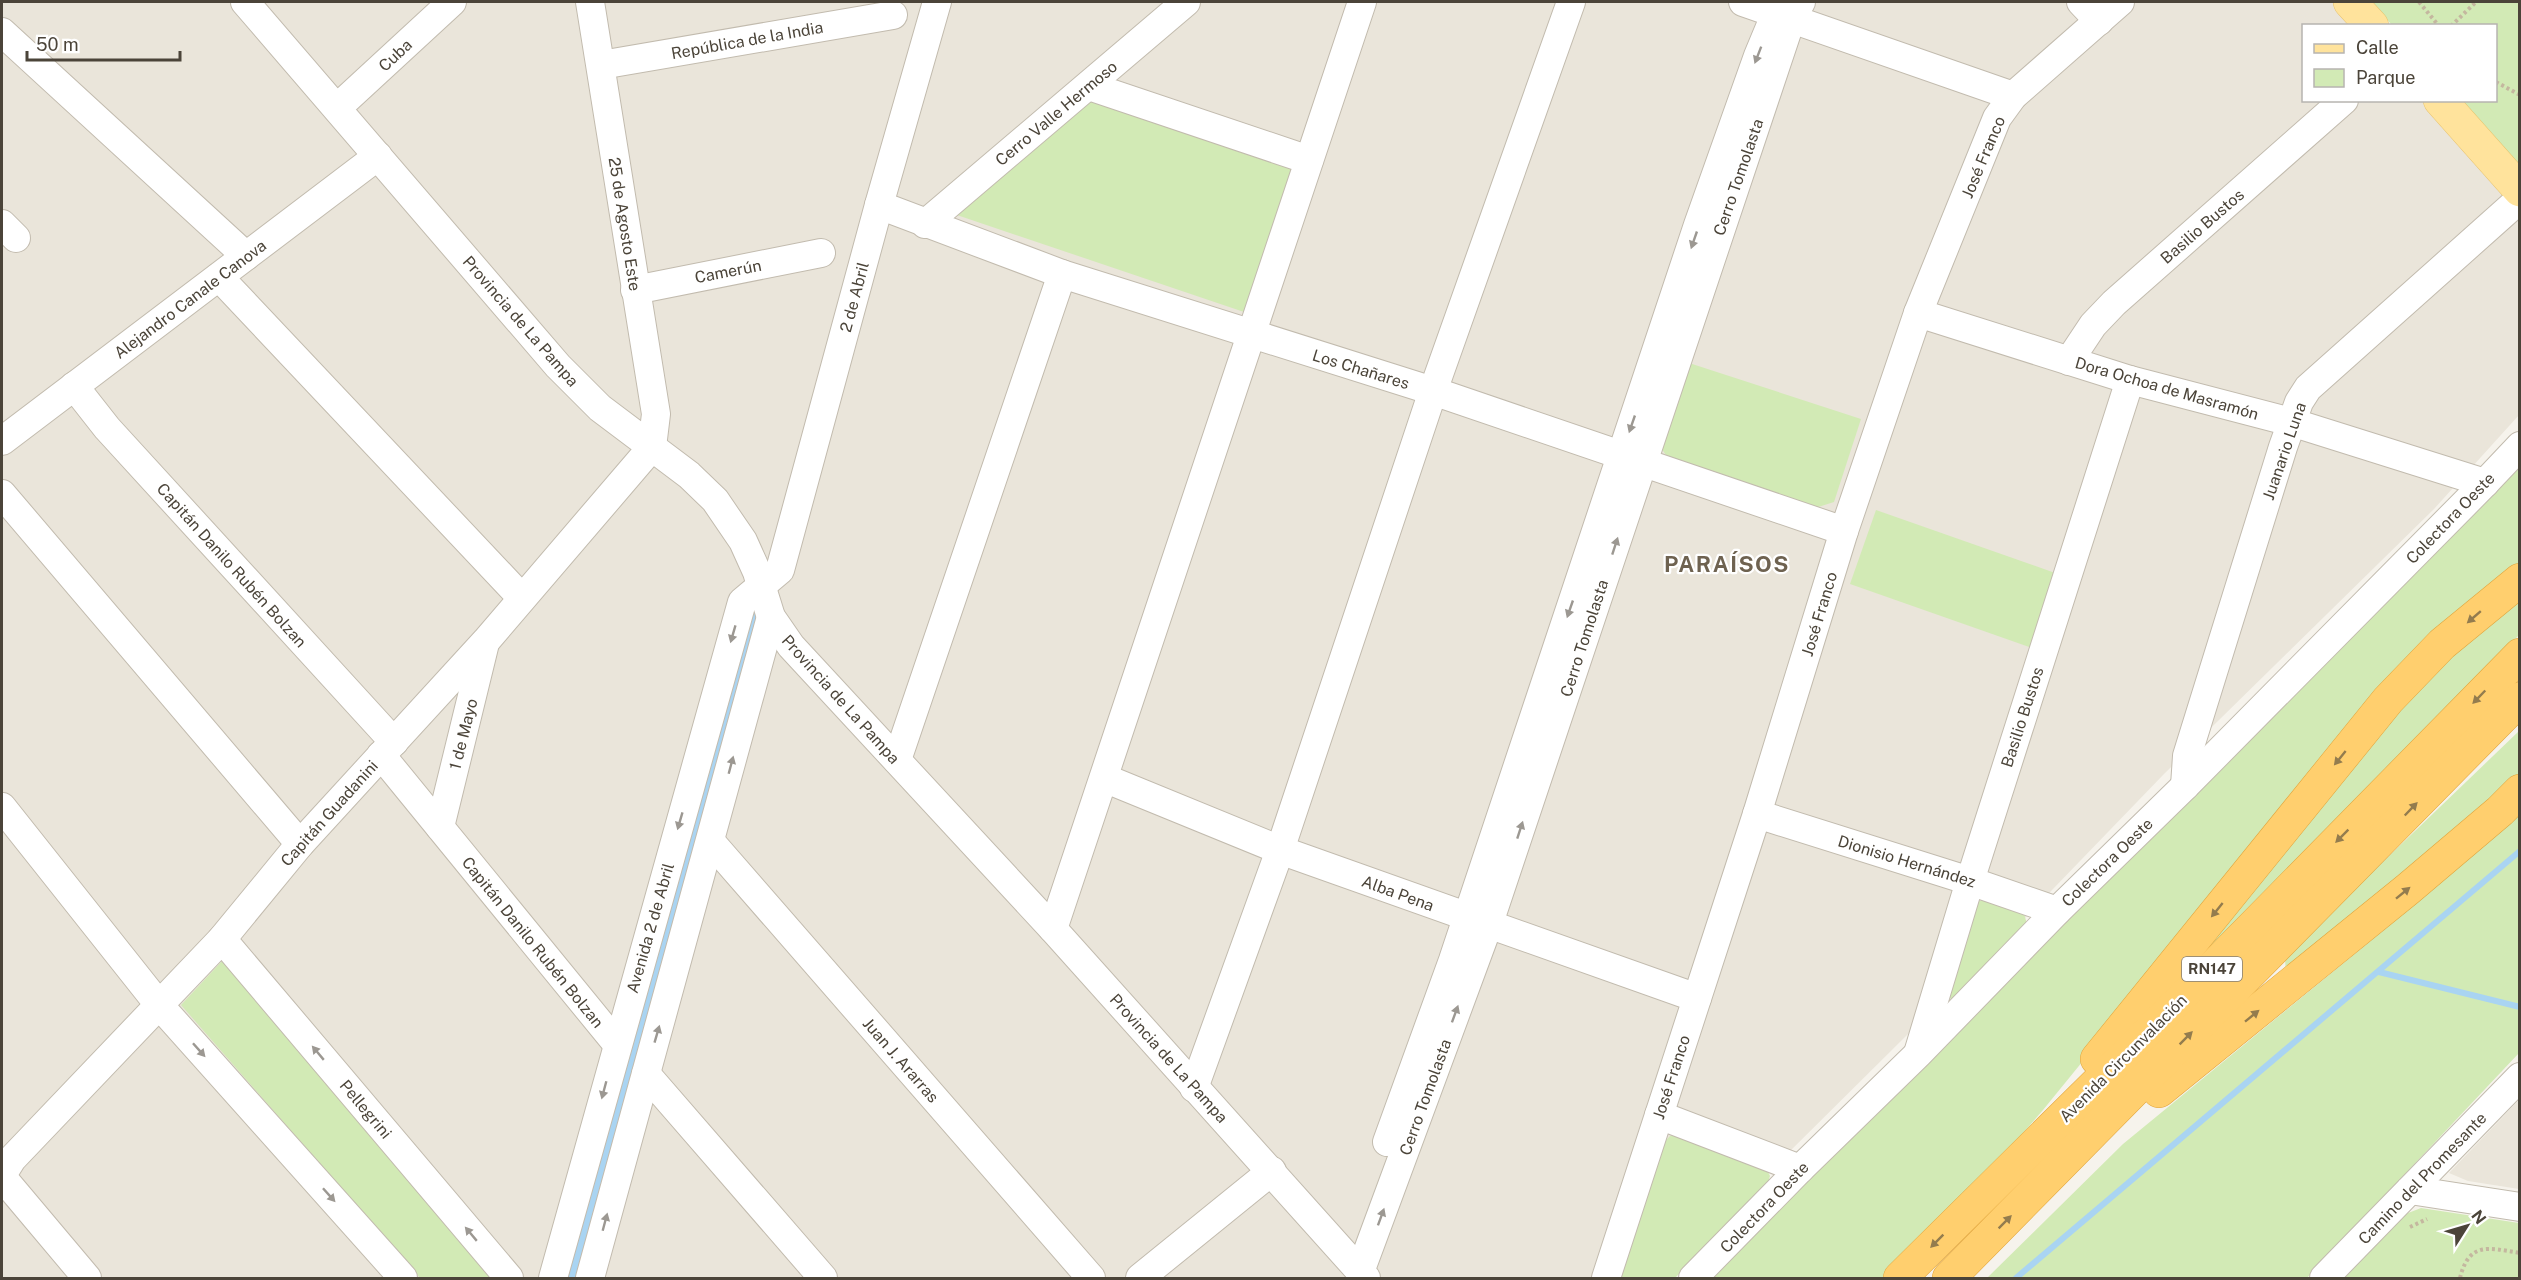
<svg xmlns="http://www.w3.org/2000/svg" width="2521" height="1280" font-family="'Public Sans',sans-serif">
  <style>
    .residential { fill: #eae5da }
    .green { fill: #d2eab5 }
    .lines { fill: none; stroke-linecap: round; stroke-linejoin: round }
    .stream { stroke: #a9d4f2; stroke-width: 6 }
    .canal { stroke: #a9d4f2; stroke-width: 21 }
    .minor-casing { stroke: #c2bbae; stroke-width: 30 }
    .major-casing { stroke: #e6c16a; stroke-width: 34 }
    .highway-casing { stroke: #e0a43c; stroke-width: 34 }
    .path { stroke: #c4b79f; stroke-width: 4; stroke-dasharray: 3 3; stroke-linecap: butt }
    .minor { stroke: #fff; stroke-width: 28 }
    .major { stroke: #ffe39c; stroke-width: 33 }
    .highway { stroke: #ffcf6e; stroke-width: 33 }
    .oneway { fill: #9c9892 }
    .oneway2 { fill: #937c4e }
    .labels { text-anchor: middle; stroke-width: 4.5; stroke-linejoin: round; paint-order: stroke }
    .shield { fill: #fff; stroke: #817c74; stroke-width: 1.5 }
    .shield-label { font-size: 15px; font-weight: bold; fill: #4b4439 }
    .street-label { font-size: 16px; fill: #4b4439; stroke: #fff }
    .district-label { font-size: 22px; font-weight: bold; letter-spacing: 1.5px; fill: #6e6250; stroke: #fff }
  </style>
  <rect width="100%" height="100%" fill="#f6f3ec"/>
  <g class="residential">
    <path d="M2 2H2334L2355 25 2304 26V100L2422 101 2519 209V415L2434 509 2164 774 2026 917 1662 1278H2Z"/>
    <path d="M2519 1100V1189L2468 1181 2449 1173Z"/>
  </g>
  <g class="green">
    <path d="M2370 2H2519V166L2460 101 2496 100V26L2392 25Z"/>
    <path d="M1088 94 1295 164 1247 313 951 213Z"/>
    <path d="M1686 362 1861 419 1834 502 1815 508 1668 458 1659 445Z"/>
    <path d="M2519 461V575L2272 829 2043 1110 1998 1162 1883 1278H1705Z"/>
    <path d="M1876 510 2058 574 2032 648 1850 584Z"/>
    <path d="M2519 593V635L2171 994 2395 708Z"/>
    <path d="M746 607 761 612 580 1278H561Z"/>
    <path d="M2519 731V783L2286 980 2285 956Z"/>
    <path d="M2519 813V1053L2307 1278H1987L2123 1144 2407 911Z"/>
    <path d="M1990 897 2023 910 2027 924 1953 1000 1944 995 1977 902Z"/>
    <path d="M223 960 497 1278H420L181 1005Z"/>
    <path d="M1683 1133 1765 1166 1770 1176 1767 1186 1675 1278H1613L1660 1147 1670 1136Z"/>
    <path d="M2421 1208 2519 1223V1278H2342L2403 1215Z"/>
  </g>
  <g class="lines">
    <g class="stream">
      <path d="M2379 972 2520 1007"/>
      <path d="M2016 1278 2520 851"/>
    </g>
    <path class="canal" d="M570 1278 757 609"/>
    <g class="minor-casing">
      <g id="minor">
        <path d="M245 2 558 366 600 408 689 475 715 500 743 541 757 572 771 617 791 646 1053 929 1366 1278"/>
        <path d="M590 2 656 414 652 447"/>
        <path d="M1743 2 2013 96"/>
        <path d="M2081 2 2099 21"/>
        <path d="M2 32 246 256"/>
        <path d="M601 65 893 15"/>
        <path d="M1089 86 1309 160"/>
        <path d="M337 108 452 2"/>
        <path d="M879 205 1062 274 1433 391 1844 531"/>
        <path d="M2 224 16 238"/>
        <path d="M925 224 1186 2"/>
        <path d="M219 277 522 598"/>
        <path d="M635 290 821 253"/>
        <path d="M1918 313 2130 380 2291 422 2485 483"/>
        <path d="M2069 361 2093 325 2114 303 2344 100"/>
        <path d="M74 386 107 428 394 742"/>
        <path d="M2 441 378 156"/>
        <path d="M2 494 300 844"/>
        <path d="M381 755 617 1044"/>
        <path d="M897 760 1062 274"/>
        <path d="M1104 778 1280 850 1697 998"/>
        <path d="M2185 786 2187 756 2283 447 2299 402 2308 388 2520 199"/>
        <path d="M2 807 160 1006 403 1278"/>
        <path d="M1757 814 1970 881 2057 911"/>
        <path d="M440 827 485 643"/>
        <path d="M711 842 1091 1278"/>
        <path d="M1053 929 1362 2"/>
        <path d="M222 939 509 1278"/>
        <path d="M1919 1050 1970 881 2130 380"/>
        <path d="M646 1074 823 1278"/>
        <path d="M1194 1088 1280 850 1433 391 1571 2"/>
        <path d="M1659 1115 1800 1169"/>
        <path d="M1387 1142 1453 960 1698 225 1758 56 1773 20"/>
        <path d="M2 1175 12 1159 222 939 300 844 486 641 652 447"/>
        <path d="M2 1177 87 1278"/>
        <path d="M2410 1190 2520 1207"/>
        <path d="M1360 1272 1488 926 1792 17 1801 2"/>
        <path d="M553 1278 742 602 780 570 879 205 937 2"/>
        <path d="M590 1278 771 617"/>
        <path d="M1140 1278 1272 1171"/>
        <path d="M1606 1278 1757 814 1844 531 1918 313 1997 118 2013 96 2120 2"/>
        <path d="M1693 1278 1800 1169 1918 1054 2057 911 2185 786 2485 483 2520 446"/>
        <path d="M2324 1278 2520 1077"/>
      </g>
    </g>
    <g class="major-casing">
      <g id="major">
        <path d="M2350 2 2372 26"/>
        <path d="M2440 100 2520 190"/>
      </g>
    </g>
    <g class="highway-casing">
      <g id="highway">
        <path d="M2097 1059 2388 700 2442 644 2520 580"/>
        <path d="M2159 1091 2408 889 2500 811 2520 791"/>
        <path d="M1900 1278 2161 1020 2520 655"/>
        <path d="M1949 1278 2520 699"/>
      </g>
    </g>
    <g class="path">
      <path d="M2419 2 2439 26"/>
      <path d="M2451 26 2476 2"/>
      <path d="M2496 82 2520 95"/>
      <path d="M2410 1227 2427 1219"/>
      <path d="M2460 1278C2469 1241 2489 1248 2520 1253"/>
    </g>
    <use href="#minor" class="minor"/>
    <use href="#major" class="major"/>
    <use href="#highway" class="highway"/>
  </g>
  <defs><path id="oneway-solid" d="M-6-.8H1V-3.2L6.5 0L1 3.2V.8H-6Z" transform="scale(1.5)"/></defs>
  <g class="oneway">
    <use href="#oneway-solid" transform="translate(1758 55) rotate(111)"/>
    <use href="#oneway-solid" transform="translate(1694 240) rotate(109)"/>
    <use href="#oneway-solid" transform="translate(1632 424) rotate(109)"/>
    <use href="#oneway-solid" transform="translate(1615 546) rotate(-72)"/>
    <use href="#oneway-solid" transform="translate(1570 609) rotate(109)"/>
    <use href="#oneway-solid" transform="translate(733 634) rotate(106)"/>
    <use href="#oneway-solid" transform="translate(731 765) rotate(-75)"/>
    <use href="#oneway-solid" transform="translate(680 821) rotate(106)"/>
    <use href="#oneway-solid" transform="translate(1520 830) rotate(-72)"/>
    <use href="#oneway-solid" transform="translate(1455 1014) rotate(-70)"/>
    <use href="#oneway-solid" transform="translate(657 1034) rotate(-74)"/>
    <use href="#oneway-solid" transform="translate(199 1050) rotate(48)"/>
    <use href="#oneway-solid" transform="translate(318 1053) rotate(-130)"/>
    <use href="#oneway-solid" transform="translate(604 1090) rotate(105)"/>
    <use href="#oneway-solid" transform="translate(329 1195) rotate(48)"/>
    <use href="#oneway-solid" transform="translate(1381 1217) rotate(-70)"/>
    <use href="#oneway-solid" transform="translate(605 1222) rotate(-75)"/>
    <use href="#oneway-solid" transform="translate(471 1234) rotate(-130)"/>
  </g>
  <g class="oneway2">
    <use href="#oneway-solid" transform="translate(2474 617) rotate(139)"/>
    <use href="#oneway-solid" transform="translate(2479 697) rotate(134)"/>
    <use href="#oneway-solid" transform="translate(2340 758) rotate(129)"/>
    <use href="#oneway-solid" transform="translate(2411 809) rotate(-46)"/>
    <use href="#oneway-solid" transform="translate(2342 836) rotate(135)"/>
    <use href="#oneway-solid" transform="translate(2403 893) rotate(-39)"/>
    <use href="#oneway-solid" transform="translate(2217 910) rotate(129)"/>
    <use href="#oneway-solid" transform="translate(2252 1016) rotate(-39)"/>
    <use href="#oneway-solid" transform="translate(2186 1038) rotate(-45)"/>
    <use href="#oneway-solid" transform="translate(2005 1222) rotate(-45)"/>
    <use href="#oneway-solid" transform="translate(1937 1241) rotate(135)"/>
  </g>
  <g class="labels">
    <rect class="shield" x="2182" y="957" width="60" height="24" rx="4.5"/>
    <g class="shield-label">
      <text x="2212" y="974">RN147</text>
    </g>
    <g class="street-label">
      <text transform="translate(747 40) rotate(-10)" y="6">República de la India</text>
      <text transform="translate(395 55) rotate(-43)" y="6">Cuba</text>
      <text transform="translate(1056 113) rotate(-40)" y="6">Cerro Valle Hermoso</text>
      <text transform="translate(1983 157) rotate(-67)" y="6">José Franco</text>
      <text transform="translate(1738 177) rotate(-71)" y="6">Cerro Tomolasta</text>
      <text transform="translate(625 224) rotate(81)" y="6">25 de Agosto Este</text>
      <text transform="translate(2202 226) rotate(-41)" y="6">Basilio Bustos</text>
      <text transform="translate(728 271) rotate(-11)" y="6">Camerún</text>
      <text transform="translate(854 297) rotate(-75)" y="6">2 de Abril</text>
      <text transform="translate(190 299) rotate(-37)" y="6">Alejandro Canale Canova</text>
      <text transform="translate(521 321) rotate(49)" y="6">Provincia de La Pampa</text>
      <text transform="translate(1361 369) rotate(17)" y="6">Los Chañares</text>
      <text transform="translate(2167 388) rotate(16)" y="6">Dora Ochoa de Masramón</text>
      <text transform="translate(2284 451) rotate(-71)" y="6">Juanario Luna</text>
      <text transform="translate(2450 518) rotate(-46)" y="6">Colectora Oeste</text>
      <text transform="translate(232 565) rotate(48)" y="6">Capitán Danilo Rubén Bolzan</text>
      <text transform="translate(1819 614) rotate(-73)" y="6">José Franco</text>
      <text transform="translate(1584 638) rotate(-72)" y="6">Cerro Tomolasta</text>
      <text transform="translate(841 699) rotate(48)" y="6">Provincia de La Pampa</text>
      <text transform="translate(2022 717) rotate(-72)" y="6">Basilio Bustos</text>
      <text transform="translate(463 734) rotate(-76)" y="6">1 de Mayo</text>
      <text transform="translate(329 813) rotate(-48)" y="6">Capitán Guadanini</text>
      <text transform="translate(1907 861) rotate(17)" y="6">Dionisio Hernández</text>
      <text transform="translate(2107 862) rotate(-44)" y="6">Colectora Oeste</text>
      <text transform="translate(1398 893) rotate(20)" y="6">Alba Pena</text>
      <text transform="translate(650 928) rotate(-74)" y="6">Avenida 2 de Abril</text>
      <text transform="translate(533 942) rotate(51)" y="6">Capitán Danilo Rubén Bolzan</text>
      <text transform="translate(1169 1058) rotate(48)" y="6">Provincia de La Pampa</text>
      <text transform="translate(2123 1058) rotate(-45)" y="6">Avenida Circunvalación</text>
      <text transform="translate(901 1060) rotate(49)" y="6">Juan J. Ararras</text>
      <text transform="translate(1671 1077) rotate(-72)" y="6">José Franco</text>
      <text transform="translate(1425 1097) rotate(-70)" y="6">Cerro Tomolasta</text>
      <text transform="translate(366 1109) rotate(50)" y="6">Pellegrini</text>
      <text transform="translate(2422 1178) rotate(-46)" y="6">Camino del Promesante</text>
      <text transform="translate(1764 1207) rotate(-46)" y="6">Colectora Oeste</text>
    </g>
    <g class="district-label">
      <text x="1727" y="572">PARAÍSOS</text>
    </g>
  </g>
  <rect width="2521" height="1280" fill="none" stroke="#4b4439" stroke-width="6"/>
  <rect x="2302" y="24" width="195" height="78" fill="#ffffff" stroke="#b7b4b0" stroke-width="1.5"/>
  <rect x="2314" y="44" width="30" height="9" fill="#ffe39c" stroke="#b7b4b0" stroke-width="1.5"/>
  <text x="2356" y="54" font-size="18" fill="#4b4439">Calle</text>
  <rect x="2314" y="69" width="30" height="18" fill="#d2eab5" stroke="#b7b4b0" stroke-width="1.5"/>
  <text x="2356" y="84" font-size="18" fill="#4b4439">Parque</text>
  <g transform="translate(2467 1226) rotate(53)" stroke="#ffffff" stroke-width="4.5" paint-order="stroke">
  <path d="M0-4.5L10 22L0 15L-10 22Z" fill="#4b4439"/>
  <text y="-9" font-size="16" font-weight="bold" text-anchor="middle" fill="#4b4439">N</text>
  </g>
  <path d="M27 51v9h153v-9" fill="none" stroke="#4b4439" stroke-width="3"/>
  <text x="36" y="51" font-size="18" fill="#4b4439" stroke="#ffffff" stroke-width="4.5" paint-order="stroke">50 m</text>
</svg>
